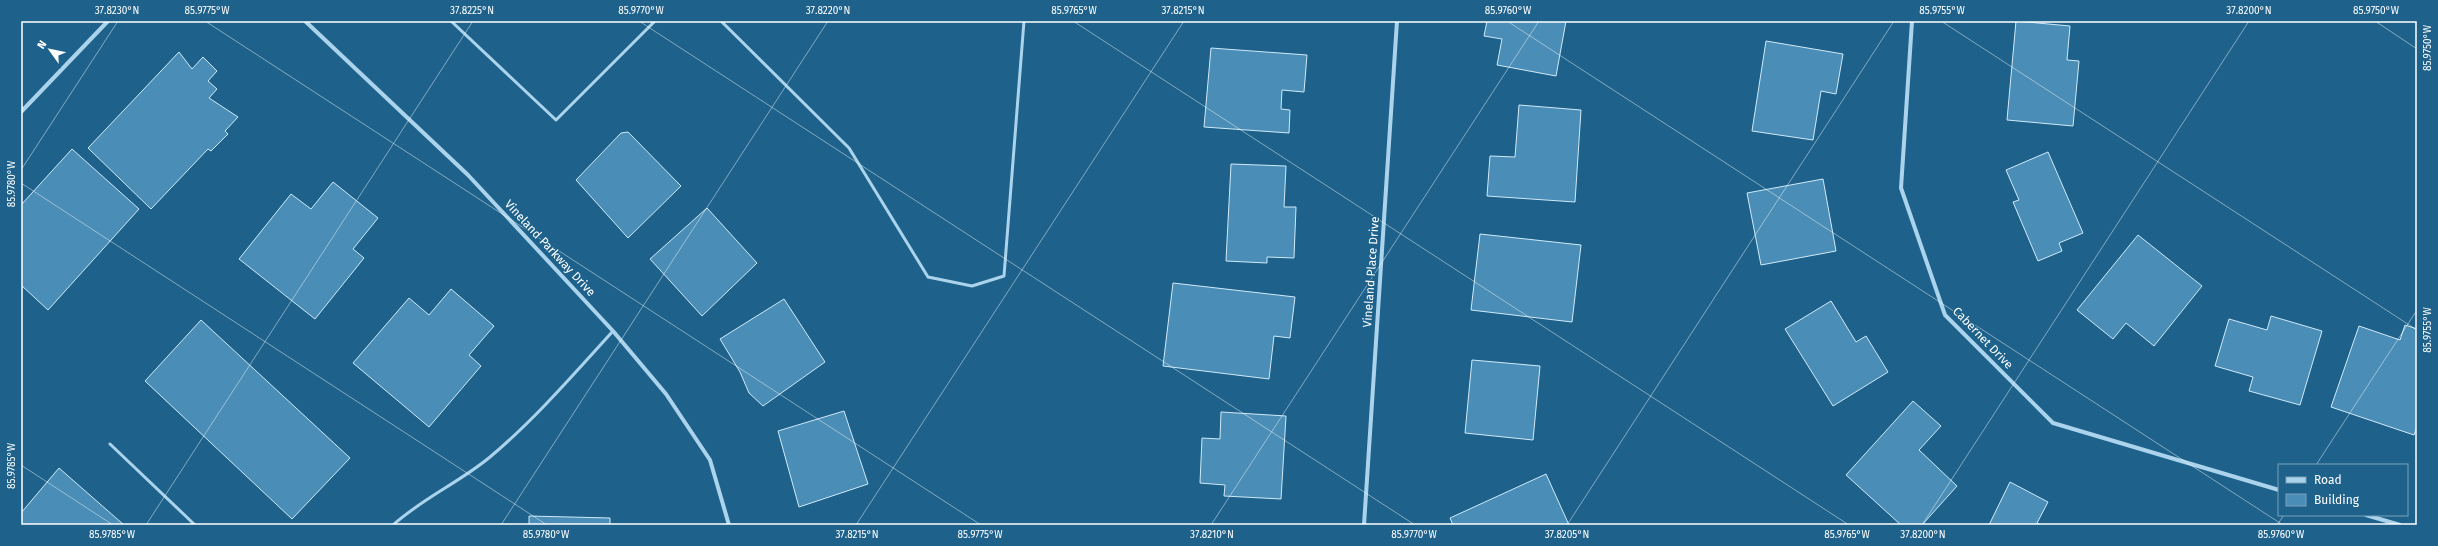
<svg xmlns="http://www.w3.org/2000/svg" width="2438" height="546" font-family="'Fira Sans',sans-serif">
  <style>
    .building { fill: #4a8db6; stroke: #d0eaf9 }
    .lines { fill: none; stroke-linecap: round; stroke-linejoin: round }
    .lane { stroke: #abd4ec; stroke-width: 3 }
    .street { stroke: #abd4ec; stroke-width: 4 }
    .ticks { fill: none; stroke: #fff; stroke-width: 1; stroke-opacity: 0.45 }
    .labels { text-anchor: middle; stroke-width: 3; stroke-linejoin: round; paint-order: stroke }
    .street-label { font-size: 12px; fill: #fff; stroke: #1e628c }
    .neatline { fill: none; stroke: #fff; stroke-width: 1.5 }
    .ticks-label { font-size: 10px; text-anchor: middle; fill: #fff }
  </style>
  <rect width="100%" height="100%" fill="#1e628c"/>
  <g class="building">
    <path d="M1487 21H1566L1556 76 1497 65 1502 39 1484 36Z"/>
    <path d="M2016 21 2070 26 2067 60 2079 61 2073 126 2007 120Z"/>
    <path d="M1766 41 1843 54 1836 94 1821 91 1813 140 1752 131Z"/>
    <path d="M1211 48 1307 55 1304 92 1282 90 1281 109 1290 110 1289 133 1204 127Z"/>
    <path d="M179 52 192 69 203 57 217 71 208 81 217 89 209 98 238 117 225 131 228 134 211 151 208 149 151 209 88 148Z"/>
    <path d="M1519 105 1581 110 1575 202 1487 196 1490 156 1515 157Z"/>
    <path d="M628 132 681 186 628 238 576 180 621 133Z"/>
    <path d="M72 149 139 209 48 310 21 285V205Z"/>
    <path d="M2048 152 2083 233 2059 243 2062 251 2038 261 2013 202 2019 200 2006 170Z"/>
    <path d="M1231 164 1286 166 1284 207H1296L1294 258 1267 257V263L1226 261Z"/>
    <path d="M1823 179 1836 251 1761 265 1747 193Z"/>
    <path d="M333 182 378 218 353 249 364 258 315 319 239 259 291 194 311 209Z"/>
    <path d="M707 208 757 263 702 316 650 259Z"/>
    <path d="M1480 234 1581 245 1572 322 1471 310Z"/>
    <path d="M2138 235 2202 286 2154 346 2126 323 2113 339 2077 310Z"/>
    <path d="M1173 283 1295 297 1290 338 1274 336 1269 379 1163 366Z"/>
    <path d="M451 289 494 326 469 355 481 366 429 427 353 363 409 298 429 315Z"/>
    <path d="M784 299 825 362 763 406 749 393 740 372 720 339Z"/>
    <path d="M1831 301 1856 342 1866 336 1888 372 1833 406 1785 329Z"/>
    <path d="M2271 316 2322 331 2300 405 2249 391 2253 377 2215 366 2229 319 2267 330Z"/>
    <path d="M201 320 350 458 292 519 145 381Z"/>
    <path d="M2405 325 2417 329V427L2414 435 2331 407 2359 326 2400 340Z"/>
    <path d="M1472 360 1540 366 1533 440 1465 433Z"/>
    <path d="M1913 401 1941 426 1919 450 1957 486 1922 525H1901L1846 475Z"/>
    <path d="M844 411 868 484 799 507 778 431Z"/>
    <path d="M1221 412 1286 416 1281 499 1224 496 1225 485 1200 483 1202 438 1220 439Z"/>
    <path d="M59 468 124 525H21V513Z"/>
    <path d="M1546 474 1569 525H1453L1450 518Z"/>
    <path d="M2010 482 2048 502 2037 523 2041 525H1989Z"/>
    <path d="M529 516 610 518V525H529Z"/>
  </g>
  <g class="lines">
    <g class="lane">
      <path d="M451 21 556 120 655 21"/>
      <path d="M721 21 849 148 928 277 972 286 1004 276 1024 21"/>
      <path d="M110 444 195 525"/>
      <path d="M393 525C423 498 460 482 490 457 534 420 574 374 613 331"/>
    </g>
    <g class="street">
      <path d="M305 21 468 175 613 331 666 394 710 460 729 525"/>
      <path d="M1912 21 1901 188 1945 315 2053 423 2279 490"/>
      <path d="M21 112 108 21"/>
      <path d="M2366 515 2400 525"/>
      <path d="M1364 525 1397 21"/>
    </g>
  </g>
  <path class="ticks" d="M205 21 981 525M639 21 1415 525M1073 21 1849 525M1507 21 2283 525M1941 21 2417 330M2375 21 2417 49M21 170 118 21M21 183 547 525M21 465 113 525M2316 465 2417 310M146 525 473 21M501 525 828 21M856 525 1184 21M1211 525 1539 21M1567 525 1894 21M1922 525 2249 21M2277 525 2284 515"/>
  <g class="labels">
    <g class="street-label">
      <text transform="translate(550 248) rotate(47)" y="4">Vineland Parkway Drive</text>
      <text transform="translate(1371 272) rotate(-86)" y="4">Vineland Place Drive</text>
      <text transform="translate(1983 338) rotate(46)" y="4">Cabernet Drive</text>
    </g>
  </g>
  <rect width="2438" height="546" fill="none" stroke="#1e628c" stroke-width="44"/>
  <rect x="2278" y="464" width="130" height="52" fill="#1e628c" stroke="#78a1ba"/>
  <rect x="2286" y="477" width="20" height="6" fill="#abd4ec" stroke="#78a1ba"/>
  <text x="2314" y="484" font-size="12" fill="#ffffff">Road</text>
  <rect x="2286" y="494" width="20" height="12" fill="#4a8db6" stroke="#78a1ba"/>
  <text x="2314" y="504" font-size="12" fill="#ffffff">Building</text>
  <g transform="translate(50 50) rotate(303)" stroke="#1e628c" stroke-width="3" paint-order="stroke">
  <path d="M0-3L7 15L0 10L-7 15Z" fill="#ffffff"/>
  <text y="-6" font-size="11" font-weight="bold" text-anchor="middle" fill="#ffffff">N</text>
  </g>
  <rect x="22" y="22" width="2394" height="502" class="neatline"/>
  <g class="ticks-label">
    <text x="117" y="14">37.8230°N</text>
    <text x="207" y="14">85.9775°W</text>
    <text x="472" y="14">37.8225°N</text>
    <text x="641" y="14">85.9770°W</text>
    <text x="828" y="14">37.8220°N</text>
    <text x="1074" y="14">85.9765°W</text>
    <text x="1183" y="14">37.8215°N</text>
    <text x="1508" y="14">85.9760°W</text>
    <text x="1942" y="14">85.9755°W</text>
    <text x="2249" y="14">37.8200°N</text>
    <text x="2376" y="14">85.9750°W</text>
    <text transform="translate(2427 48) rotate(-90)" y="4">85.9750°W</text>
    <text transform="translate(11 184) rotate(-90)" y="4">85.9780°W</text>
    <text transform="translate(2427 330) rotate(-90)" y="4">85.9755°W</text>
    <text transform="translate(11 466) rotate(-90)" y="4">85.9785°W</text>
    <text x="112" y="538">85.9785°W</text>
    <text x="546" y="538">85.9780°W</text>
    <text x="857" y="538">37.8215°N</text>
    <text x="980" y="538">85.9775°W</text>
    <text x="1212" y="538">37.8210°N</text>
    <text x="1414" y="538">85.9770°W</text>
    <text x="1567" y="538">37.8205°N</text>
    <text x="1847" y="538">85.9765°W</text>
    <text x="1923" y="538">37.8200°N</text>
    <text x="2281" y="538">85.9760°W</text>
  </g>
</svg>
